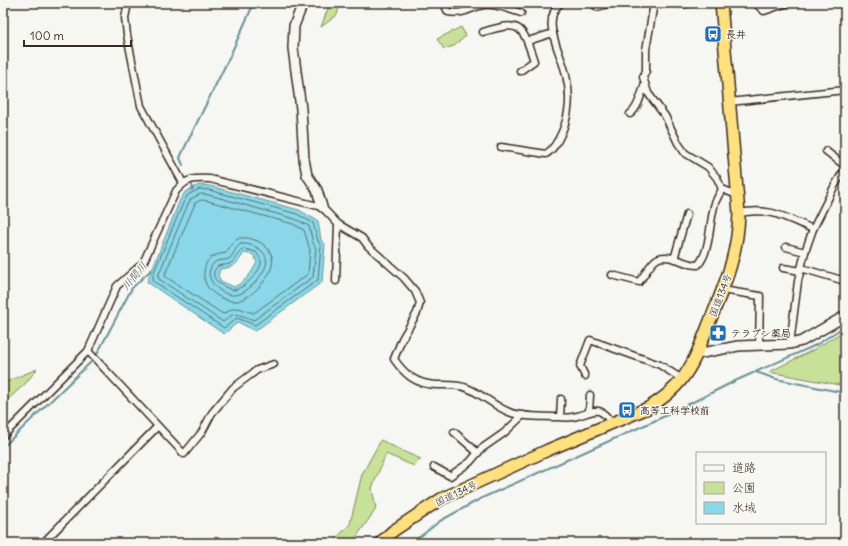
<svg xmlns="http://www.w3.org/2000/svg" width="848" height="546" font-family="Delius,'Klee One',sans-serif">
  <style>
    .green { fill: #c7e198; stroke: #81865b }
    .water { fill: #89d7e8; stroke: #6a9297; fill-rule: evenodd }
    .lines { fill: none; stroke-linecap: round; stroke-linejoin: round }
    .shore { stroke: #5a6f6f; stroke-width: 1 }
    .stream { stroke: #6a9297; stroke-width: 2 }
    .street-casing { stroke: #3b2a1e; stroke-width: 9 }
    .secondary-casing { stroke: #3b2a1e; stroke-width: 12 }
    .highway-casing { stroke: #3b2a1e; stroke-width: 14 }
    .street { stroke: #f6f6f2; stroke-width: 6 }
    .secondary { stroke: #f6f6f2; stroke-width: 9 }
    .highway { stroke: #fde080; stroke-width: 11 }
    .labels { text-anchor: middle; stroke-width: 3; stroke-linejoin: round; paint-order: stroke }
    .poi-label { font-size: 10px; font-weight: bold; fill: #3b2a1e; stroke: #f6f6f2; text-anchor: start }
    .street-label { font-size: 10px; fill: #3b2a1e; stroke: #f6f6f2 }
    .water-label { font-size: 11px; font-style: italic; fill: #4e5550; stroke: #f6f6f2 }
  </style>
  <rect width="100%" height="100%" fill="#f6f6f2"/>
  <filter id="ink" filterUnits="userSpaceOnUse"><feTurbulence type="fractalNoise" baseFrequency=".025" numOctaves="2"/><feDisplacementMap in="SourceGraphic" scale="8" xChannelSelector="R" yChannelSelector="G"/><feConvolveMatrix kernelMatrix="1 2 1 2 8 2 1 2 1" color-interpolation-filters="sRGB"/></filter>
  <g filter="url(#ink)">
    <g class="green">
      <path d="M330 3H340L337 15 321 27Z"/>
      <path d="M461 27 466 36 454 46 444 49 437 39Z"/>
      <path d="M845 330V386L769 372 813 350Z"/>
      <path d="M37 369 25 384 3 404V385L8 381Z"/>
      <path d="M381 440 402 451 421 459 414 466 386 454 372 488 376 509 352 543H332L350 524 362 474Z"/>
    </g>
    <path class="water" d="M199 185 210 186 299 210 318 221 321 240 325 244 322 282 255 331 238 322 224 334 147 282 180 200 185 192ZM244 253 254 255 257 262C252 273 245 282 234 287L221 281 218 276 220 269C235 267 236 265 244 253Z"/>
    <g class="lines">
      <g class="shore">
        <path d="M200 189 209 190 297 214 313 223 318 241 321 246 318 280 255 325 237 318 224 328 153 281V274L184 201 188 195Z"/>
        <path d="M201 194 209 195 295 219 309 226 313 243 316 248 313 277 254 320 237 314 232 315 223 322 159 279 158 276 188 204 191 199Z"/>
        <path d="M202 200 208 201 293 224 304 230 310 250 308 274 254 313C237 309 240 304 223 314L166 277 165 274 194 206 195 203Z"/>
        <path d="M240 238C255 236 276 248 272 265 269 280 251 298 237 301 232 302 227 300 222 298 209 292 201 283 205 267 206 262 209 258 214 256 217 254 222 254 226 253L233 242Z"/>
        <path d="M241 244C252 243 270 251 266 265 263 276 246 295 234 295 221 296 201 278 213 264 217 258 225 262 230 258 234 254 235 247 241 244Z"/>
        <path d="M244 249 256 252C258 255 262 260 261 264 258 274 243 290 232 290 222 286 206 278 218 266 222 265 226 265 229 264 236 261 237 252 244 249Z"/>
      </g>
      <g class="stream">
        <path d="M183 165 180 158 183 151 229 58 254 3"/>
        <path d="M191 183 193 188 192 190"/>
        <path d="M96 356 132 288 151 270"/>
        <path d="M756 372 776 379 845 393"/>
        <path d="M3 447 92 361"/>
        <path d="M412 543 440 521 482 498 665 416 735 381 816 345 845 326"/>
      </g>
      <g class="street-casing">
        <g id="street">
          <path d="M128 3 125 18 127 35 141 106 183 183"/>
          <path d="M447 3 446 8 448 12C467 15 469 7 484 5 496 3 510 10 521 13"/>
          <path d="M593 3 597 7 612 3"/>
          <path d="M654 3 646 50V71L643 77 648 93 665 116 678 143 685 153 708 167 717 178 722 189 732 193 737 192"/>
          <path d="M662 3 685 4 690 3"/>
          <path d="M755 3 764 11 788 3"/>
          <path d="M483 32C521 20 522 25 534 61L520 71"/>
          <path d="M528 41 553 33"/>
          <path d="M729 102 845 90"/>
          <path d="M630 114C639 108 641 93 645 84"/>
          <path d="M501 147 546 154C554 149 558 141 562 132 570 113 571 96 566 75 562 54 539 20 561 3"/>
          <path d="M826 151 845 166"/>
          <path d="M739 213C771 207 784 217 813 229L805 252 798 281 790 344"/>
          <path d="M338 224 362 238 368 246 404 278 415 291 420 303 417 313 402 339 394 359C405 375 416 384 436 385 447 385 457 384 467 388 482 394 494 406 509 412 524 418 543 416 558 417 563 417 568 418 573 417 594 413 598 402 612 424"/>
          <path d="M813 229 835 185 845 169"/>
          <path d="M786 247 805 252"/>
          <path d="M674 259 687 214"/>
          <path d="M783 268 801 271"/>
          <path d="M801 268 845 281"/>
          <path d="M612 275 639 282C653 263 654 251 679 260 686 263 691 265 698 265 711 251 709 221 715 203 717 198 720 193 722 189"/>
          <path d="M722 290 760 296 759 346"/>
          <path d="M88 351 184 454 202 432 212 413 233 388 257 370 274 364"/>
          <path d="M585 376 580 366 590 340 660 365 682 379"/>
          <path d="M589 412 590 395"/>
          <path d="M560 417 561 399"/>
          <path d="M454 432 478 453"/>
          <path d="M3 436 88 351 117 286 143 263 176 191C187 178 194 178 210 179L322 207 338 224 336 281"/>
          <path d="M434 467 450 476 470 462 481 449 504 433 523 415"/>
          <path d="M43 543 157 427"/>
        </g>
      </g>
      <g class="secondary-casing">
        <g id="secondary">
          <path d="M303 3 294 26 293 48 301 109 304 159 307 175 317 190 322 207"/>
          <path d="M697 354 738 346 790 344 802 341 845 316"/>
        </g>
      </g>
      <g class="highway-casing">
        <path id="highway" d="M380 543 393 531 441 499 548 450 648 408C661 400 673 391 682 379 695 362 702 341 710 321 725 284 738 254 739 213L721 3"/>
      </g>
      <use href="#street" class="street"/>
      <use href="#secondary" class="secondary"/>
      <use href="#highway" class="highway"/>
    </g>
  </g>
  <defs>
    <g id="bus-square" transform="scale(0.9)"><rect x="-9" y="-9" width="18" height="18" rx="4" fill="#1f6fb2" stroke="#f6f6f2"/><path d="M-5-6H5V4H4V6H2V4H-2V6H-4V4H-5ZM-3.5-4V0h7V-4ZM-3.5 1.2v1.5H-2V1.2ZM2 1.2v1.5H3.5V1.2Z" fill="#fff"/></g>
    <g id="pharmacy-square" transform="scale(0.9)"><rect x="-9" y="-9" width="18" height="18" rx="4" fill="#1f6fb2" stroke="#f6f6f2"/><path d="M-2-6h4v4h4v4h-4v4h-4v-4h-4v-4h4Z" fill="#fff"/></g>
  </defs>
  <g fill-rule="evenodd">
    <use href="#bus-square" x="713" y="34"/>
    <use href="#pharmacy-square" x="718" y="333"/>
    <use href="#bus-square" x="627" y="410"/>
  </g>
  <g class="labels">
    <g class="poi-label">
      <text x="726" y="38">長井</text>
      <text x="731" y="337">テラブン薬局</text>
      <text x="640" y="414">高等工科学校前</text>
    </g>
    <g class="street-label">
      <text transform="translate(720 295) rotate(-69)" y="4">国道134号</text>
      <text transform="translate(456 493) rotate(-26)" y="4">国道134号</text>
    </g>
    <g class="water-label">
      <text transform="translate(134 276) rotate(-51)" y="4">川間川</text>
    </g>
  </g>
  <rect width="848" height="546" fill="none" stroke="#f6f6f2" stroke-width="16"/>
  <rect x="8" y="8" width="832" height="530" fill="none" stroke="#3b2a1e" stroke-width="1.5" filter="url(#ink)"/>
  <rect x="696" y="452" width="130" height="72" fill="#f6f6f2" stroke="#aba49d"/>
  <rect x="704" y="465" width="20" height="6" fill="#f6f6f2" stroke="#aba49d"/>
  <text x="732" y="472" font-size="12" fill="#3b2a1e">道路</text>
  <rect x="704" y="482" width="20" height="12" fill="#c7e198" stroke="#aba49d"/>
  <text x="732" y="492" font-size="12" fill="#3b2a1e">公園</text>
  <rect x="704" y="502" width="20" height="12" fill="#89d7e8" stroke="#aba49d"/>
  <text x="732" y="512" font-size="12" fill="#3b2a1e">水域</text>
  <path d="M24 40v6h107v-6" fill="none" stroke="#3b2a1e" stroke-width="2"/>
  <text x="30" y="40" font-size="12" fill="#3b2a1e" stroke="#f6f6f2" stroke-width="3" paint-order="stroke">100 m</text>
</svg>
